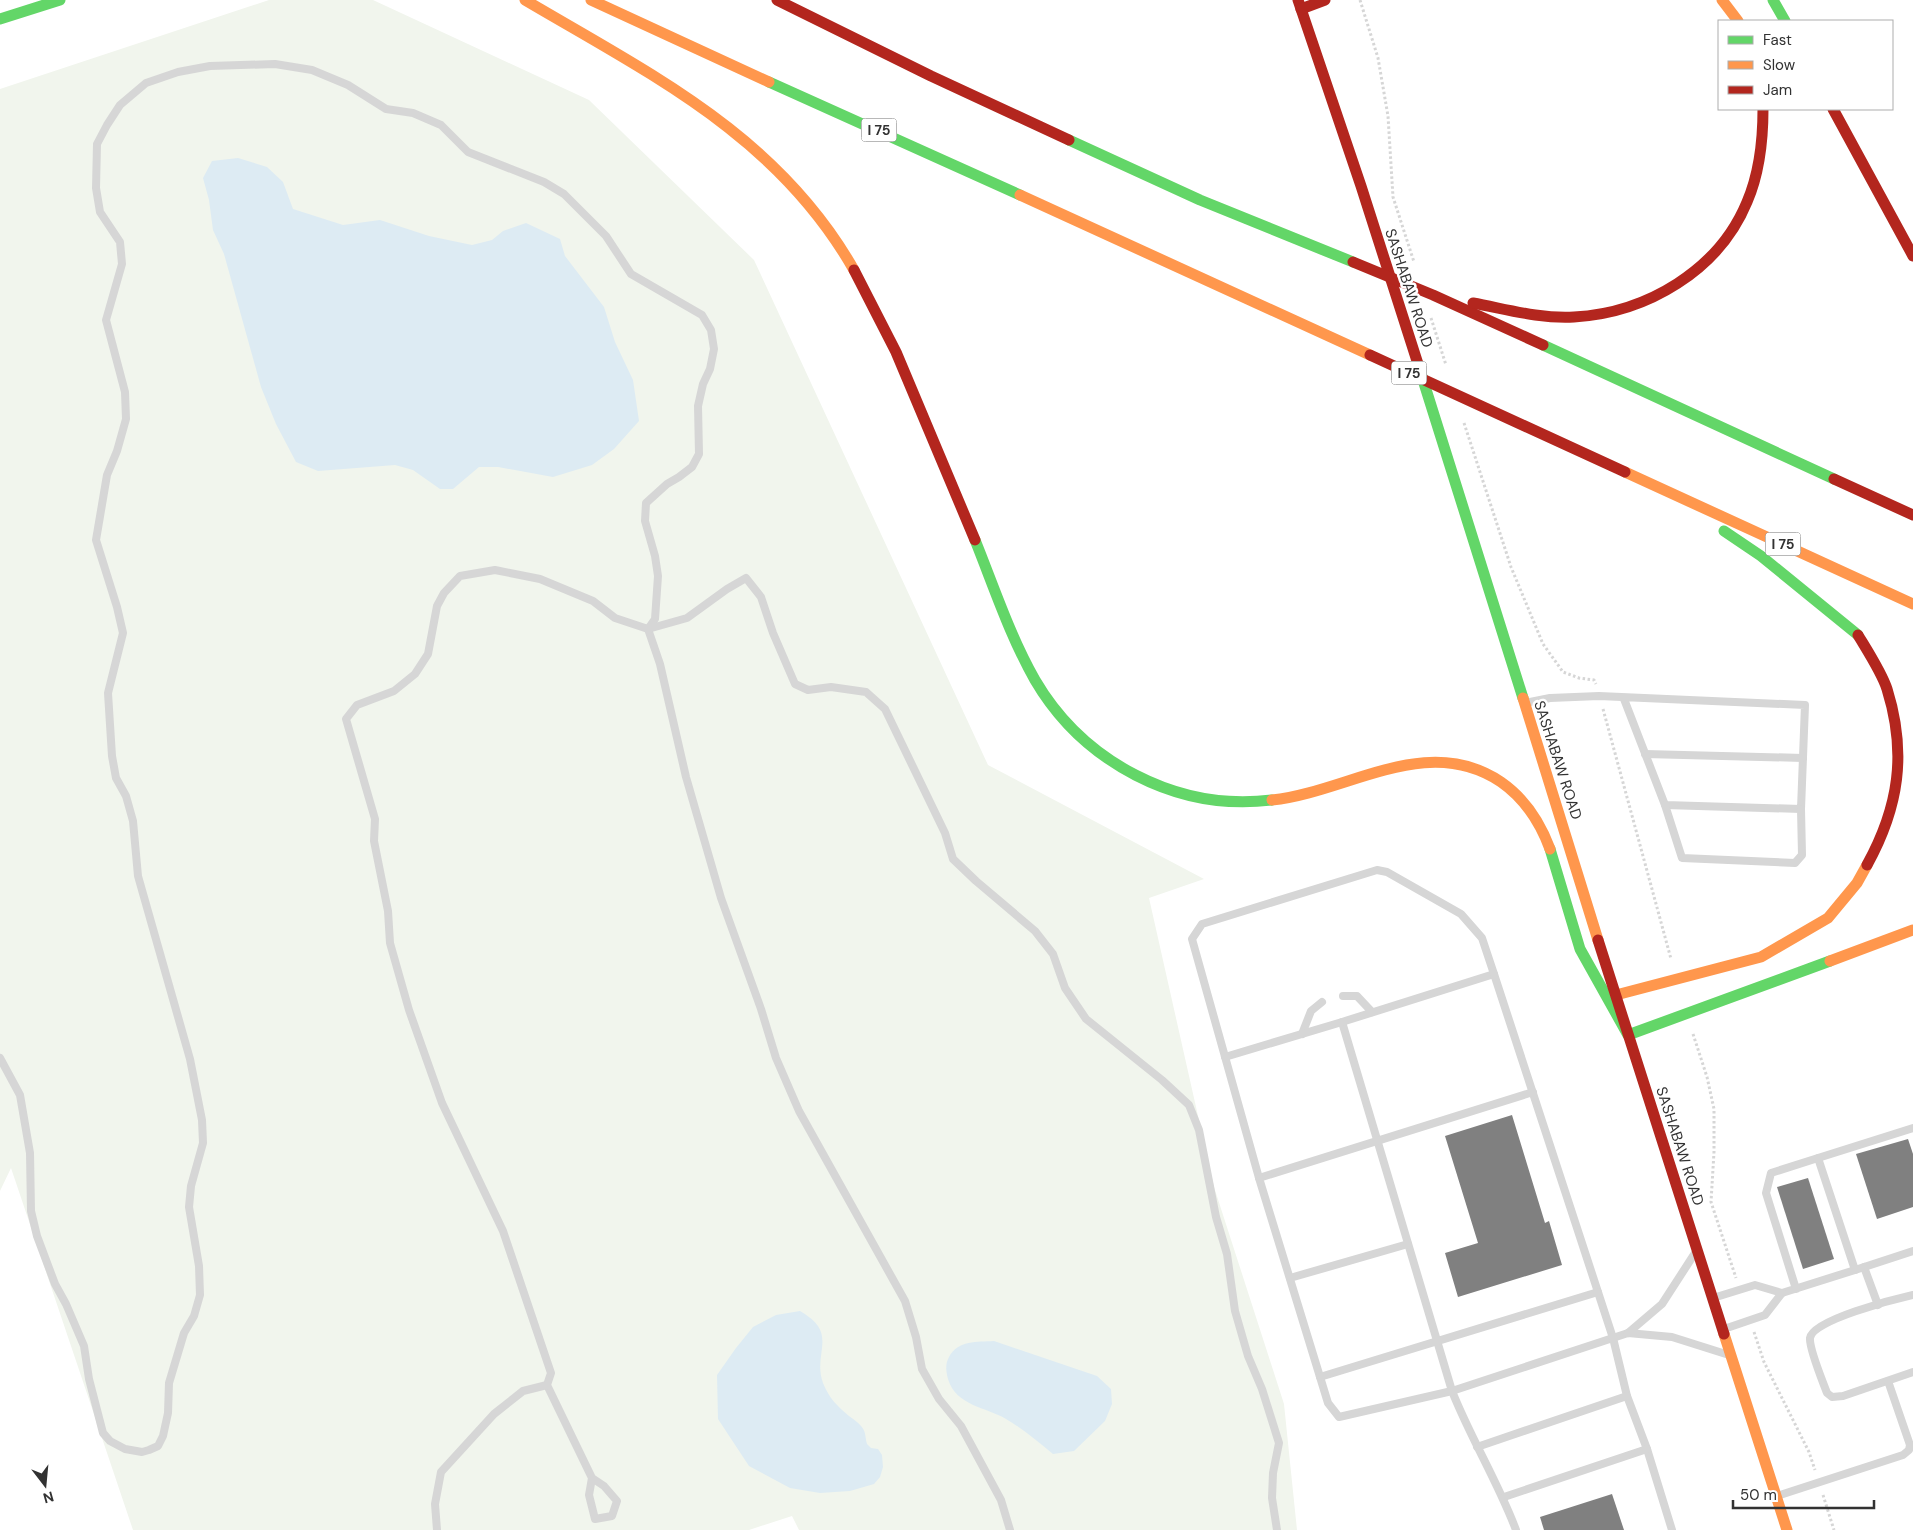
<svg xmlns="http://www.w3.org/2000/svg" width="1913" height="1530" font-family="'DM Sans',sans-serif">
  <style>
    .green { fill: #f1f5ed }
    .water { fill: #ddebf3 }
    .building { fill: #808080 }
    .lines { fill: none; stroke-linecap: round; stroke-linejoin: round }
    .path { stroke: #d6d6d6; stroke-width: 3; stroke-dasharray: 2.5 2.5; stroke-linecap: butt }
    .lane { stroke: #d6d6d6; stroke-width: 8 }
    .fast { stroke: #63d668; stroke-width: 11 }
    .slow { stroke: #ff974d; stroke-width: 11 }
    .jam { stroke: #b3261e; stroke-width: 11 }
    .labels { text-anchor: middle; stroke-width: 5; stroke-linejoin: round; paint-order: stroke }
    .shield { fill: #fff; stroke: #707070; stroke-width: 1 }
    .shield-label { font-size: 14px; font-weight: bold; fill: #323232 }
    .street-label { font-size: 15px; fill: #323232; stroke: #fff }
  </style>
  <rect width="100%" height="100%" fill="#fff"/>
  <path class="green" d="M269 0H373L589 100 754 260 988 765 1204 879 1149 898 1214 1187 1284 1404 1297 1530H799L792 1516 749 1530H133L11 1168 0 1191V89Z"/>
  <g class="water">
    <path d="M238 158 267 167 283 182 293 209 343 225 380 220 429 236 472 245 492 240 503 231 526 223 560 239 565 256 604 307 615 342 633 380 639 421 614 449 592 465 553 477 498 467H479L453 489H440L413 470 395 465 318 471 296 462 276 424 261 387 224 254 213 230 209 200 203 178 212 161Z"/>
    <path d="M800 1311C840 1334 812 1352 823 1383 829 1398 837 1406 849 1416 853 1419 858 1422 861 1426 866 1431 865 1437 867 1444L871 1448 878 1449 882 1455 883 1467 880 1477 874 1484 850 1491 820 1493 790 1488 749 1466 718 1419 717 1375 736 1348 753 1327 776 1315Z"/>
    <path d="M994 1341 1097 1376 1111 1389 1112 1404 1105 1421 1074 1451 1053 1454C1038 1442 1023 1429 1006 1419 986 1407 956 1406 948 1379 946 1371 945 1364 949 1357 958 1340 977 1342 994 1341Z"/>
  </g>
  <g class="building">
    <path d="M1512 1115 1545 1223 1549 1221 1562 1265 1458 1297 1445 1253 1478 1243 1445 1136Z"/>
    <path d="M1908 1139 1913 1154V1207L1877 1219 1856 1154Z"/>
    <path d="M1808 1178 1834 1259 1803 1269 1777 1187Z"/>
    <path d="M1612 1494 1624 1530H1544L1540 1517Z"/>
  </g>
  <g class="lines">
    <g class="path">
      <path d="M1360 0 1378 58 1388 116 1393 197 1414 262"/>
      <path d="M1431 318 1446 365"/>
      <path d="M1464 423 1511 567 1543 644 1563 672 1579 678 1594 680 1596 684"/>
      <path d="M1603 709 1671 959"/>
      <path d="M1693 1034 1707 1077 1714 1109V1152L1711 1202 1736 1278"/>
      <path d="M1754 1332 1764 1362 1809 1452 1815 1470"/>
      <path d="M1823 1495 1834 1530"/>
    </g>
    <g class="lane">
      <path d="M648 629 660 664 686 777 721 898 761 1009 776 1058 799 1111 905 1301 916 1337 922 1369 939 1399 961 1426 1001 1500 1010 1530"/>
      <path d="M1525 703 1550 698 1599 696 1805 705 1801 809 1665 805 1624 699"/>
      <path d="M1645 754 1803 758"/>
      <path d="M1665 805 1682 858 1795 863 1802 855 1801 809"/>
      <path d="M1343 996H1357L1372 1012"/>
      <path d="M1342 1022 1452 1391C1471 1439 1498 1482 1516 1530"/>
      <path d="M1302 1034 1311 1011 1322 1002"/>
      <path d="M1225 1057 1342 1022 1494 974"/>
      <path d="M0 1058 20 1095 30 1153 31 1211 37 1236 55 1284 66 1304 84 1346 89 1379 103 1433 110 1441 125 1449 142 1452 149 1450 158 1446 163 1436 168 1413 169 1383 184 1333 194 1316 200 1295 199 1266 189 1207 191 1186 203 1143 202 1120 190 1059 138 876 133 821 126 796 116 778 112 756 108 693 123 633 117 607 96 540 107 475 117 451 126 419 125 392 106 320 122 264 120 242 100 212 96 188 97 144 107 125 120 105 146 83 178 72 210 66 275 64 312 70 348 85 386 109 413 113 441 125 468 152 544 182 564 194 606 236 631 274 702 315 711 330 714 349 710 369 703 384 698 406 699 454 692 467 679 477 667 484 646 503 645 521 655 556 658 576 655 619 648 629"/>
      <path d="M1533 1092 1259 1178 1328 1403 1339 1417 1452 1391 1628 1333 1672 1337 1729 1355"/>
      <path d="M1818 1158 1913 1128"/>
      <path d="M1259 1178 1192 939 1202 924 1377 870 1387 872 1461 914 1482 938 1494 974 1613 1338 1627 1396 1647 1449 1672 1530"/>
      <path d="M1864 1267 1878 1305"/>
      <path d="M1855 1270 1913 1251"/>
      <path d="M1290 1278 1408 1244"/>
      <path d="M1782 1293 1855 1270 1818 1158 1771 1173 1766 1193 1796 1289"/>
      <path d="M1913 1295C1895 1299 1812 1320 1810 1338 1809 1349 1823 1382 1827 1393L1832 1397 1843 1396 1913 1372"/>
      <path d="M1713 1298 1755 1285 1782 1293 1765 1315 1724 1329"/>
      <path d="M1628 1333 1662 1304 1695 1253"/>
      <path d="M1320 1377 1598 1292"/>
      <path d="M1477 1447 1627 1396"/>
      <path d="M592 1478 604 1486 617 1501 612 1516 595 1519 589 1495 592 1478 547 1385 551 1373 503 1231 442 1103 409 1010 390 943 388 911 374 841 375 819 346 719 357 705 394 691 415 674 428 654 437 606 444 593 460 576 495 570 540 579 593 601 615 618 648 629 687 618 727 589 746 578 761 597 773 633 795 684 808 690 831 687 866 692 885 709 945 833 953 859 976 881 1035 931 1053 954 1065 988 1086 1019 1162 1080 1189 1105 1199 1130 1216 1217 1227 1254 1235 1311 1248 1356 1262 1389 1279 1443 1273 1473 1272 1498 1277 1530"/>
      <path d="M1777 1496 1903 1455 1909 1450 1910 1445 1888 1381"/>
      <path d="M1504 1497 1647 1449"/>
      <path d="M437 1530 435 1504 441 1472 494 1414 523 1391 547 1385"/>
    </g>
    <g class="fast">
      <path d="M1773 0 1785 21"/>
      <path d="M0 19 60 0"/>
      <path d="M769 82 1020 195"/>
      <path d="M1069 140 1200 200 1353 262"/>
      <path d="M1543 345 1834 479"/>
      <path d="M1418 364 1523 698"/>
      <path d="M1724 531 1761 556 1858 635"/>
      <path d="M975 540C994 587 1010 636 1035 680 1083 762 1177 812 1272 800"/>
      <path d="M1550 849 1580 949 1628 1035 1830 961"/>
    </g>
    <g class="slow">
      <path d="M525 0C652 75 778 136 854 270"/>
      <path d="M591 0 769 82"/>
      <path d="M1722 0 1738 21"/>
      <path d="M1020 195 1370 355"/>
      <path d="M1625 472 1913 604"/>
      <path d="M1523 698 1598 940"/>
      <path d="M1272 800C1348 792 1427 732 1501 782 1524 798 1540 822 1550 849"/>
      <path d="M1830 961 1913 930"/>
      <path d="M1616 995 1761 957 1828 918 1857 883 1867 865"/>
      <path d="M1724 1334 1787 1530"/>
    </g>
    <g class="jam">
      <path d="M777 0 931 76 1069 140"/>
      <path d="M1298 0 1361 186 1418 364"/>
      <path d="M1301 9 1325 0"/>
      <path d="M1833 109 1913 256"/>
      <path d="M1353 262 1433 295 1543 345"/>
      <path d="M854 270 896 352 975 540"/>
      <path d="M1473 303C1506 309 1540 319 1574 317 1647 313 1719 270 1747 202 1760 172 1763 141 1763 109"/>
      <path d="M1370 355 1625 472"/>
      <path d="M1834 479 1913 515"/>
      <path d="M1858 635C1867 650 1882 673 1887 689 1907 753 1899 807 1867 865"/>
      <path d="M1598 940 1724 1334"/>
    </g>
  </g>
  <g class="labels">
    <g class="shield">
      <rect x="861.5" y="118.5" width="35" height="23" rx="4"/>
      <rect x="1391.5" y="361.5" width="35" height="23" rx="4"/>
      <rect x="1765.5" y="532.5" width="35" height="23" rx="4"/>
    </g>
    <g class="shield-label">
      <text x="879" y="135">I 75</text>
      <text x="1409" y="378">I 75</text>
      <text x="1783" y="549">I 75</text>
    </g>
    <g class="street-label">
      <text transform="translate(1409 288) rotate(72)" y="5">SASHABAW ROAD</text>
      <text transform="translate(1558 760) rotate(72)" y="5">SASHABAW ROAD</text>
      <text transform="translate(1680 1146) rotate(72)" y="5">SASHABAW ROAD</text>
    </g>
  </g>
  <rect x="1718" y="20" width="175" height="90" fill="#ffffff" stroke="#adadad"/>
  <rect x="1728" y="36" width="25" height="8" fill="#63d668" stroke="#adadad"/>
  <text x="1763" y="45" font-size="15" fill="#323232">Fast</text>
  <rect x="1728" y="61" width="25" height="8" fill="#ff974d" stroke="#adadad"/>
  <text x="1763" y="70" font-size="15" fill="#323232">Slow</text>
  <rect x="1728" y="86" width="25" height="8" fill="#b3261e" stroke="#adadad"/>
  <text x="1763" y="95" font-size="15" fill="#323232">Jam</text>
  <g transform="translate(45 1485) rotate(164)" stroke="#ffffff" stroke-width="4" paint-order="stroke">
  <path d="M0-4L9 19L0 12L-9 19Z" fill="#323232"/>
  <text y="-8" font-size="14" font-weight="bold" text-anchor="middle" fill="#323232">N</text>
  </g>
  <path d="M1733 1500v8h141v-8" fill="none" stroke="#323232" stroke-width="2.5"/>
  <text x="1740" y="1500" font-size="15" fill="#323232" stroke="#ffffff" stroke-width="4" paint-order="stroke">50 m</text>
</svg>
